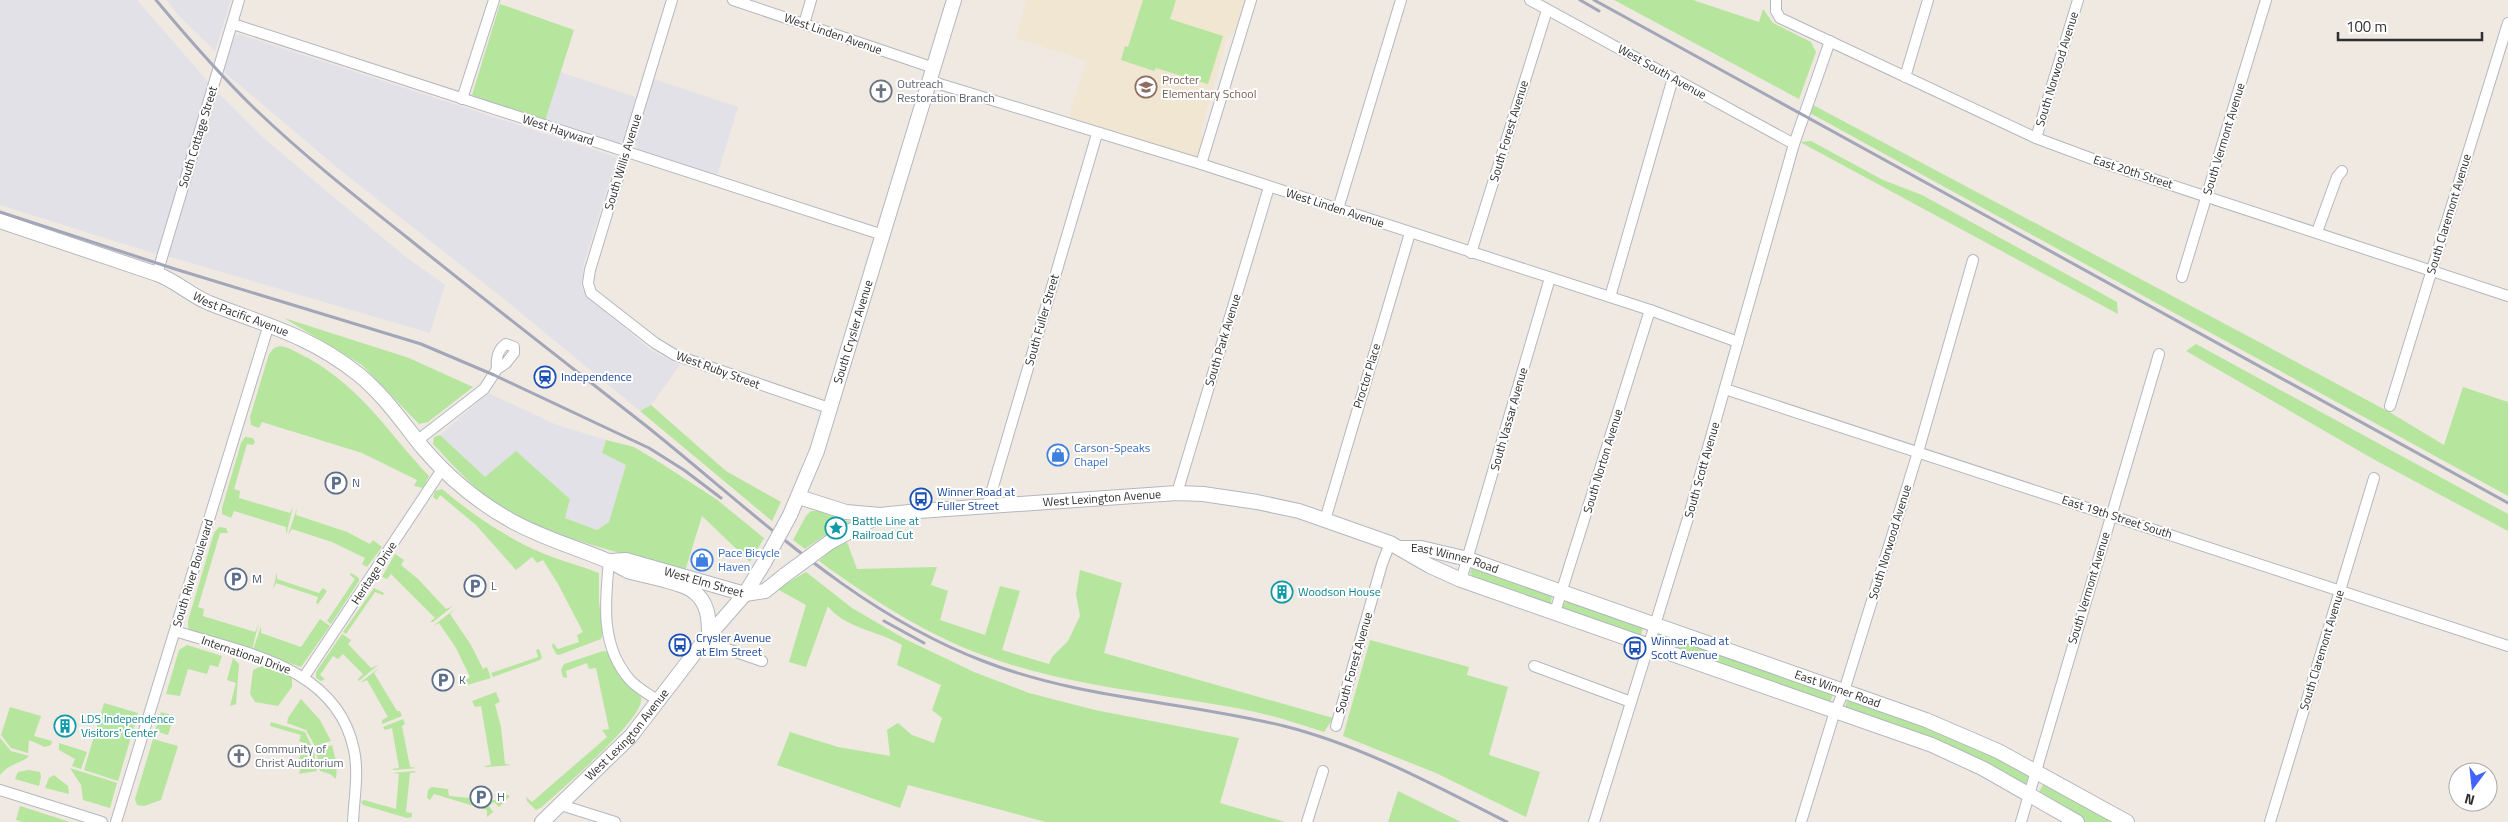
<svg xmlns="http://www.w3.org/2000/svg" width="2508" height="822" font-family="'Titillium Web',sans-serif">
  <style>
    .industrial { fill: #e3e1e8 }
    .education { fill: #f0e6d1 }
    .green { fill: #b6e59e }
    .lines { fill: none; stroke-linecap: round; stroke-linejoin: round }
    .street-casing { stroke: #b4b7c1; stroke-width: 12 }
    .secondary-casing { stroke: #b4b7c1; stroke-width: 16 }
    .street { stroke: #fff; stroke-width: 10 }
    .secondary { stroke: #fff; stroke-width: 14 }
    .rail { stroke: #a3a6b8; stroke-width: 3 }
    .secondary-bridge-casing { stroke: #b4b7c1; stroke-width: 16; stroke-linecap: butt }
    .secondary-bridge { stroke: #fff; stroke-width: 14 }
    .labels { text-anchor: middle; stroke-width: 4; stroke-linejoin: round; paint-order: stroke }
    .street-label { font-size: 12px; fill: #2e2e2e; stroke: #fff }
    .education-label { font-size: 12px; fill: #785e54; stroke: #fff; text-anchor: start }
    .worship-label { font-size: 12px; fill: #5b616d; stroke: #fff; text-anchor: start }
    .transit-label { font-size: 12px; fill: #164399; stroke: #fff; text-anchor: start }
    .shop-label { font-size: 12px; fill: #366cbe; stroke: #fff; text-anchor: start }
    .service-label { font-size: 12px; fill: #4e5e75; stroke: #fff; text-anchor: start }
    .culture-label { font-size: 12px; fill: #0d838f; stroke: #fff; text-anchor: start }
  </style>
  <rect width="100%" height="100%" fill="#efe9e1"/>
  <g class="industrial">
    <path d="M0 0H137L209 83 159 255 0 205Z"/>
    <path d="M167 0H231L215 51 178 15Z"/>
    <path d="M239 34 617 157 584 263 581 286 588 298 651 350 680 365 651 405 640 411 504 299 340 170 223 71 233 36Z"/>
    <path d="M560 72 636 97 623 140 619 144 545 121Z"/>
    <path d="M654 79 738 107 717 176 641 151 636 146 634 141Z"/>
    <path d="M217 92 267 141 324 189 407 258 445 285 430 333 167 256Z"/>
    <path d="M488 393 557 425 606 440 602 453 626 465 609 522 597 530 565 518 570 499 516 451 485 478 440 435Z"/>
  </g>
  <path class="education" d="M1027 0H1245L1235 30 1227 39 1201 130 1203 137 1198 156 1193 157 1072 118 1070 113 1087 61 1016 38Z"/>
  <g class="green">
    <path d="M1143 0H1176L1170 19 1223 36 1208 84 1156 68 1154 71 1121 60 1125 46 1128 47Z"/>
    <path d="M1614 0H1693L1759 22 1763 9 1773 23 1811 42 1816 52 1799 99Z"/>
    <path d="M500 4 574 30 545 121 472 95Z"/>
    <path d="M1813 105 2259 342 2391 413 2444 445 2463 387 2508 402V496L1810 113Z"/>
    <path d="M1811 141 1883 180 1922 195 2117 302 2118 314 1800 142Z"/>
    <path d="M284 318 409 358 473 387 428 422 419 424 362 365Z"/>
    <path d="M2196 344 2508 514V531L2375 460 2186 351Z"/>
    <path d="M280 346C290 347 299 354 308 358 364 390 387 432 429 476L423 488 414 486 417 480 362 453 262 422 259 428 251 425 250 417 269 354 274 348Z"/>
    <path d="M651 405 726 471 781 502 772 521 640 411Z"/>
    <path d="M440 435 485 477 516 451 570 499 565 518 597 530 609 522 626 465 602 453 606 440 634 447 659 462 716 499 764 538 750 562 702 516 685 571C624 553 546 538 494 502 471 486 452 464 433 444L434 437Z"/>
    <path d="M245 437 253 438 255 442 253 445 247 444 234 489 240 491 239 498 290 513 293 507 286 535V527L234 511 231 518 222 514V508L241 443Z"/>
    <path d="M442 489C474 516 508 539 547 555 564 562 582 566 599 573V602L603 633 601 639 559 655 556 654 552 646 553 643 558 649 579 642 577 635 583 632 558 584 543 560 537 563 532 557 516 570 476 525 440 495 437 500 433 497 435 491Z"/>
    <path d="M297 508 296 515 347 532 370 544 373 540 382 547 367 567 362 564 365 558 332 542 292 529 288 535Z"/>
    <path d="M811 511H818L853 523 826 537 824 536 805 549 793 540 806 516Z"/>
    <path d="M219 527 226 528 228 533H220L198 607 204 609 203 616 255 632 258 625 252 650 191 631 188 628V621L214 533Z"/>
    <path d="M847 542 857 569 937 567 931 585 948 591 940 620 985 635 1000 586 1020 591 1002 650 1049 664 1052 657 1068 641 1080 616 1076 594 1080 570 1122 583 1104 653 1333 718 1324 732C1302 725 1279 717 1255 712 1170 694 1083 689 1000 661 934 640 874 601 819 561L832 549Z"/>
    <path d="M395 554 404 560 401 565 418 579 446 609 453 606 433 622H430L435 618 391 574 387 579 382 577Z"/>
    <path d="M1472 568 1552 594 1551 603 1548 604 1473 578 1470 572Z"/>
    <path d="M277 572V579L319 593 323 588 327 591 318 604 316 603 318 597 276 583 273 589Z"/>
    <path d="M806 572 852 608 905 639 974 672 1029 693 1095 710 1239 738 1220 803 1285 822H1046L908 785 900 808 777 765 790 732 838 747 890 756 887 730 898 723 912 735 934 743 942 718 932 710 941 685 897 665 902 645C879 631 844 628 828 606L806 667 789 662 806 605 777 589Z"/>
    <path d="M351 573 359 578V581L331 624 327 621 355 579 350 575Z"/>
    <path d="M374 588 384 593 383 595 375 592 346 634 343 632Z"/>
    <path d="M1569 600 1643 627 1641 635 1639 636 1565 611 1562 608 1563 604Z"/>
    <path d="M455 609 450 614 471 645 483 669 487 667 491 678 467 685 465 681 470 677 456 648 439 623 433 626Z"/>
    <path d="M320 619 330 626 301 667 253 650 261 626V633L301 647Z"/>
    <path d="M1659 633 1833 694 1830 703 1658 644 1656 635Z"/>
    <path d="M342 634 351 640 348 644 371 668 378 665 359 681 358 679 363 674 343 654 338 659 333 656 320 675 325 679 321 681 316 678V672Z"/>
    <path d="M1370 640 1469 667 1467 675 1508 687 1489 755 1540 772 1526 817 1436 773 1343 736Z"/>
    <path d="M187 645 222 656 218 667 210 665 207 674 188 669 180 696 166 694 179 650Z"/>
    <path d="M539 649 542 657 540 660 493 677 491 673 538 657 536 650Z"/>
    <path d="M603 651 609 652 629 684 641 697C648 716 558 792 542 807L536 810 527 801 526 797 532 802 607 737 602 730 609 729 596 668 589 669 587 663 566 671 567 678 563 677 561 670 564 664Z"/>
    <path d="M233 658 239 664 236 704 230 706 236 683 227 680Z"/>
    <path d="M264 665 285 672 292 679V687L278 706 255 702 250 694 253 670Z"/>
    <path d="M380 667 374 673 397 711H400L402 716 382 724V720L388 717 367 680 360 683Z"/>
    <path d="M496 692 500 702 495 704 501 727 505 764 512 765 486 767 484 766 491 765 481 706 475 707 472 701Z"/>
    <path d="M301 699 320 720 331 741 315 746 306 730 287 723 288 718Z"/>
    <path d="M1851 700 1967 742 2026 773 2028 776 2027 784 2024 787 1845 707 1847 701Z"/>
    <path d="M104 703 138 713 118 781 84 770Z"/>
    <path d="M10 707 41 716 34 736 52 741 51 745 45 747 29 740 28 753 11 748 1 735Z"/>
    <path d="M161 712 174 716 168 735 155 731Z"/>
    <path d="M403 719 405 724 402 726 410 767 417 768 394 770 392 769 399 768 392 728 385 730 383 727Z"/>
    <path d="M271 722 305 732 314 751 317 771 299 774 301 767 297 766 304 743 299 741 301 735 270 726Z"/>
    <path d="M0 738 11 751 29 756C23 763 11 762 0 775Z"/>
    <path d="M153 739 178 746 161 800 144 806 137 805 135 799Z"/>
    <path d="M59 743 87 752 81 769 72 766 75 759 59 750Z"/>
    <path d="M332 745 337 765 336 779 330 774 320 771 316 750Z"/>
    <path d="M70 768 117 783 110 808 83 800 81 785Z"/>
    <path d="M29 770 40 772 41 777 39 786 15 779 18 772Z"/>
    <path d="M414 771 417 772 410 773 406 812 412 813V817L407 818 363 805 361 802 364 800 396 809 399 774 392 773Z"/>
    <path d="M54 775 68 786 69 794 45 788 49 778Z"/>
    <path d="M2044 783 2115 822H2085L2041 798 2039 792Z"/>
    <path d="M432 787 448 789 449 796 503 801 505 794 510 796 499 807 494 802 489 806 493 812 487 817V810L434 794 430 800 427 798 428 790Z"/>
    <path d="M1398 791 1461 822H1388Z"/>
    <path d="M20 806 70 822H23L16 820Z"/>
  </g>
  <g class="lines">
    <g class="street-casing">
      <g id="street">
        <path d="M672 0 590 270 588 283 591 293 655 343 675 355 829 408"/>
        <path d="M733 0 934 68"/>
        <path d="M1530 0 1794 144"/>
        <path d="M1776 0V11L1780 18 2036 138 2098 161 2508 296"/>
        <path d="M233 24 883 235"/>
        <path d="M804 24 811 0"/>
        <path d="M1905 77 1928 0"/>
        <path d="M930 81 1201 164 1650 310 1738 342"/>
        <path d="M462 99 494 0"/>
        <path d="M2036 138 2078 0"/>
        <path d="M1201 164 1251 0"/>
        <path d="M1338 209 1401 0"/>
        <path d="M2317 232 2337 177 2342 171"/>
        <path d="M1471 253 1547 10"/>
        <path d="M157 274 239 0"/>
        <path d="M2182 277 2266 0"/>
        <path d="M1610 297 1673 78"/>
        <path d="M1725 389 2508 646"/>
        <path d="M2390 406 2508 23"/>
        <path d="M418 440 484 389 497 369 506 363 514 353V347L506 344C497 350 496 359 497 369"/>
        <path d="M1177 493 1269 187"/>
        <path d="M987 507 1097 134"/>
        <path d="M1325 520 1410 233"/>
        <path d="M609 561C605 602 600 646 630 680 637 688 649 694 658 701"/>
        <path d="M1461 580 1550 278"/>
        <path d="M1555 612 1650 310"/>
        <path d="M175 631C244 653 337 666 354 750 359 774 354 798 353 822"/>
        <path d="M704 641 762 661"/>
        <path d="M1534 666 1631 702"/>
        <path d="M304 677 443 468"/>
        <path d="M1336 726 1382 564 1390 543"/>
        <path d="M0 790 102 822"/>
        <path d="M561 805 615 822"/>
        <path d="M116 822 269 324"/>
        <path d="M1307 822 1323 771"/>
        <path d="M1594 822 1688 518 1794 144 1830 41"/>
        <path d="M1801 822 1835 711 1844 691 1918 452 1973 260"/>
        <path d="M2021 822 2159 354"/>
        <path d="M2270 822 2374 478"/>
      </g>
    </g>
    <g class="secondary-casing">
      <g id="secondary">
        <path id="s1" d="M0 221 157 274C176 281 190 295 209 303 265 325 309 335 358 374 384 395 403 423 423 448 447 476 478 502 510 520 542 538 575 547 608 561 615 563 621 568 628 571 644 576 682 582 693 591 708 602 709 618 709 635"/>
        <path id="s2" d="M799 497 846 512 880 515 919 511 1177 493 1203 494 1257 502 1299 511 1390 543 1430 566 1461 580 1932 745 1982 768 2077 822"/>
        <path id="s3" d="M790 515 817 451 954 0"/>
        <path d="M830 542 877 517"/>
        <path id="s4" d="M1401 548H1421L1468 559 1926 720 1998 751 2127 822"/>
        <path id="s5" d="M611 561 626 560 745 594"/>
        <path d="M739 595 765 591 785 575"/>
        <path id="s6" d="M542 822 631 736 704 641 745 594 765 561"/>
      </g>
    </g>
    <use href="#street" class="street"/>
    <use href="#secondary" class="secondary"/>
    <g class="rail">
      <path d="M156 0C187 37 219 74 254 108 303 155 356 197 409 239 487 302 566 363 645 425 753 511 852 611 983 661 1080 699 1183 701 1284 726 1363 746 1434 785 1507 822"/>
      <path d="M1580 0 1599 11"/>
      <path d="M1594 0 2508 503"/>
      <path d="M0 212 175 269 421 344 494 375 649 448 684 470 721 498"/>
      <path d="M884 621 924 643"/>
    </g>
    <g class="secondary-bridge-casing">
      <g id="secondary-bridge">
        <path d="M765 561 790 515"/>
        <path d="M785 575 830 542"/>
      </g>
    </g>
    <use href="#secondary-bridge" class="secondary-bridge"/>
  </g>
  <defs>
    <g id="school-ring" transform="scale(1.125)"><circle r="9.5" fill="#fff" stroke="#8d6e63" stroke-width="1.5"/><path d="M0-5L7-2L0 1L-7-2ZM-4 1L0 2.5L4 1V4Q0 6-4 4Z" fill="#8d6e63"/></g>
    <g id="church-ring" transform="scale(1.125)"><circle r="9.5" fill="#fff" stroke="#6b7280" stroke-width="1.5"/><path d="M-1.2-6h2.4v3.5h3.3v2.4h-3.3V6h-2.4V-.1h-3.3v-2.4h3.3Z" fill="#6b7280"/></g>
    <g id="station-ring" transform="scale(1.125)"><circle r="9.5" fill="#fff" stroke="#1a4fb4" stroke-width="1.5"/><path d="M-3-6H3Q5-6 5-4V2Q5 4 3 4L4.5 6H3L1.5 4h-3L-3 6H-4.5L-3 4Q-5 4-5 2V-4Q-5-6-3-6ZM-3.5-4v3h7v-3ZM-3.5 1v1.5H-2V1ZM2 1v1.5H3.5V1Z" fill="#1a4fb4"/></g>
    <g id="shop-ring" transform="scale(1.125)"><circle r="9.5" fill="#fff" stroke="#3f7fe0" stroke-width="1.5"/><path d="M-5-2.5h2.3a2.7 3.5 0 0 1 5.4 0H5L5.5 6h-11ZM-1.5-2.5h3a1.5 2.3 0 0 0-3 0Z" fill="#3f7fe0"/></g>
    <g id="parking-ring" transform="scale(1.125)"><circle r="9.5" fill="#fff" stroke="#5c6f8a" stroke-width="1.5"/><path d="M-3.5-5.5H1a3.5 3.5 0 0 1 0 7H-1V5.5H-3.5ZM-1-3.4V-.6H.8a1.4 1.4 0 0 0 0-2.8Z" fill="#5c6f8a"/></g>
    <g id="bus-ring" transform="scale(1.125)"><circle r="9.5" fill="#fff" stroke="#1a4fb4" stroke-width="1.5"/><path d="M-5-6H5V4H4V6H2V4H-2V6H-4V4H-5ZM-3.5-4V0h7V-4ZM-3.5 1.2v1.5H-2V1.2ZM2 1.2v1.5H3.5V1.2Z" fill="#1a4fb4"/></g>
    <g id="sight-ring" transform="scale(1.125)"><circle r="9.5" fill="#fff" stroke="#0f9aa8" stroke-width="1.5"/><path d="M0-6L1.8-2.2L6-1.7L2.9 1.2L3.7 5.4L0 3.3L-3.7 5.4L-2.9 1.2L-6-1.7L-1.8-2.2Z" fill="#0f9aa8"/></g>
    <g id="building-ring" transform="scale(1.125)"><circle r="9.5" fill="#fff" stroke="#0f9aa8" stroke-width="1.5"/><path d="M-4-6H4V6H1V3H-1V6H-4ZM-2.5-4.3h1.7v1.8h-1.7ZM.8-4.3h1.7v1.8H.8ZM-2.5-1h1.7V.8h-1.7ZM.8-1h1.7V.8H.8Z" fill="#0f9aa8"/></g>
  </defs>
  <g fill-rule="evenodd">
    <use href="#school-ring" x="1146" y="87"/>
    <use href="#church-ring" x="881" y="91"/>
    <use href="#station-ring" x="545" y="377"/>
    <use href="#shop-ring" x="1058" y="455"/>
    <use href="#parking-ring" x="336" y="483"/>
    <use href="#bus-ring" x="921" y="499"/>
    <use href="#sight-ring" x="836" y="528"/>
    <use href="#shop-ring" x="702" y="560"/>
    <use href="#parking-ring" x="236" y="579"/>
    <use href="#parking-ring" x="475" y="586"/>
    <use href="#building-ring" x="1282" y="592"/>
    <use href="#bus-ring" x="680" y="645"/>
    <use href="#bus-ring" x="1635" y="648"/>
    <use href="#parking-ring" x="443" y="680"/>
    <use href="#building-ring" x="65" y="726"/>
    <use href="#church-ring" x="239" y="756"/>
    <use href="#parking-ring" x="481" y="797"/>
  </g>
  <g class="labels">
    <g class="street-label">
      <text transform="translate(833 34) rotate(19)" y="4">West Linden Avenue</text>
      <text transform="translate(2057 69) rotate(-73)" y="4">South Norwood Avenue</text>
      <text transform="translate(1662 72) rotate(29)" y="4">West South Avenue</text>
      <text transform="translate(558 130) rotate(18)" y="4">West Hayward</text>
      <text transform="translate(1509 131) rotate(-73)" y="4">South Forest Avenue</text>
      <text transform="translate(198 137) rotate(-73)" y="4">South Cottage Street</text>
      <text transform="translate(2224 139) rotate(-73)" y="4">South Vermont Avenue</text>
      <text transform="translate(623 162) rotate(-73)" y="4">South Willis Avenue</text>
      <text transform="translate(2133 172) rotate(18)" y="4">East 20th Street</text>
      <text transform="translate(1335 208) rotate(18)" y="4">West Linden Avenue</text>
      <text transform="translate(2449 214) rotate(-73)" y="4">South Claremont Avenue</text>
      <text dy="4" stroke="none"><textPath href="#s1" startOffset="259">West Pacific Avenue</textPath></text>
      <text transform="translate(1042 320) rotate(-74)" y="4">South Fuller Street</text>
      <text dy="4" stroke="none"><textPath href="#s3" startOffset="194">South Crysler Avenue</textPath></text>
      <text transform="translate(1223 340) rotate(-73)" y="4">South Park Avenue</text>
      <text transform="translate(718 370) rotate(20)" y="4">West Ruby Street</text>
      <text transform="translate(1367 376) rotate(-73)" y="4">Proctor Place</text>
      <text transform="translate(1509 419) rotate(-74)" y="4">South Vassar Avenue</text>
      <text transform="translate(1603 461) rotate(-73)" y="4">South Norton Avenue</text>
      <text transform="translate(1702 470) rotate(-74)" y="4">South Scott Avenue</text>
      <text dy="4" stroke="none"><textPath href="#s2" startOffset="306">West Lexington Avenue</textPath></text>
      <text transform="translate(2117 517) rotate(18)" y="4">East 19th Street South</text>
      <text transform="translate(1890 542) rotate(-73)" y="4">South Norwood Avenue</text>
      <text dy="4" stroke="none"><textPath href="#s4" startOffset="55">East Winner Road</textPath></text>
      <text transform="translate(193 573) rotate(-73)" y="4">South River Boulevard</text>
      <text transform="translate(374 573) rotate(-57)" y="4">Heritage Drive</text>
      <text dy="4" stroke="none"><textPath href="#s5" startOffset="96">West Elm Street</textPath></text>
      <text transform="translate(2089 588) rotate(-73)" y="4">South Vermont Avenue</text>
      <text transform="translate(2322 650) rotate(-73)" y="4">South Claremont Avenue</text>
      <text transform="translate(246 655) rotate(19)" y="4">International Drive</text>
      <text transform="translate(1354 663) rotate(-74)" y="4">South Forest Avenue</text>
      <text dy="4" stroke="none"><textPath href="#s4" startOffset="460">East Winner Road</textPath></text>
      <text dy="4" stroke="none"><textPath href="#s6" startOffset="122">West Lexington Avenue</textPath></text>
    </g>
    <g class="education-label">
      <text x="1162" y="84">Procter<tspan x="1162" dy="14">Elementary School</tspan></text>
    </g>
    <g class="worship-label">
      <text x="897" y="88">Outreach<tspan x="897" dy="14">Restoration Branch</tspan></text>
      <text x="255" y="753">Community of<tspan x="255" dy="14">Christ Auditorium</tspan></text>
    </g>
    <g class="transit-label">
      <text x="561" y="381">Independence</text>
      <text x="937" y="496">Winner Road at<tspan x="937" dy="14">Fuller Street</tspan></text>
      <text x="696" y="642">Crysler Avenue<tspan x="696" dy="14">at Elm Street</tspan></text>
      <text x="1651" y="645">Winner Road at<tspan x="1651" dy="14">Scott Avenue</tspan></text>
    </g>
    <g class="shop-label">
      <text x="1074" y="452">Carson-Speaks<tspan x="1074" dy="14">Chapel</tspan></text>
      <text x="718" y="557">Pace Bicycle<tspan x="718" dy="14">Haven</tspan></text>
    </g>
    <g class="service-label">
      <text x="352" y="487">N</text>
      <text x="252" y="583">M</text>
      <text x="491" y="590">L</text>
      <text x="459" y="684">K</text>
      <text x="497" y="801">H</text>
    </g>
    <g class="culture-label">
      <text x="852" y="525">Battle Line at<tspan x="852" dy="14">Railroad Cut</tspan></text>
      <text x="1298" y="596">Woodson House</text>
      <text x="81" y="723">LDS Independence<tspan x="81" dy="14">Visitors' Center</tspan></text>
    </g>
  </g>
  <g transform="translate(2473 787) rotate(195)"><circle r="24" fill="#ffffff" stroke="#ababab"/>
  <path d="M0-4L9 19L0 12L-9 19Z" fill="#4264fb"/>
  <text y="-8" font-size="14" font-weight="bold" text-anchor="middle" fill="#2e2e2e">N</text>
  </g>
  <path d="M2338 32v8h144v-8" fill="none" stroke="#2e2e2e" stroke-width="2.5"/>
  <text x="2346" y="32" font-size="15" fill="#2e2e2e" stroke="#ffffff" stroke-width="4" paint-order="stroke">100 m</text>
</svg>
